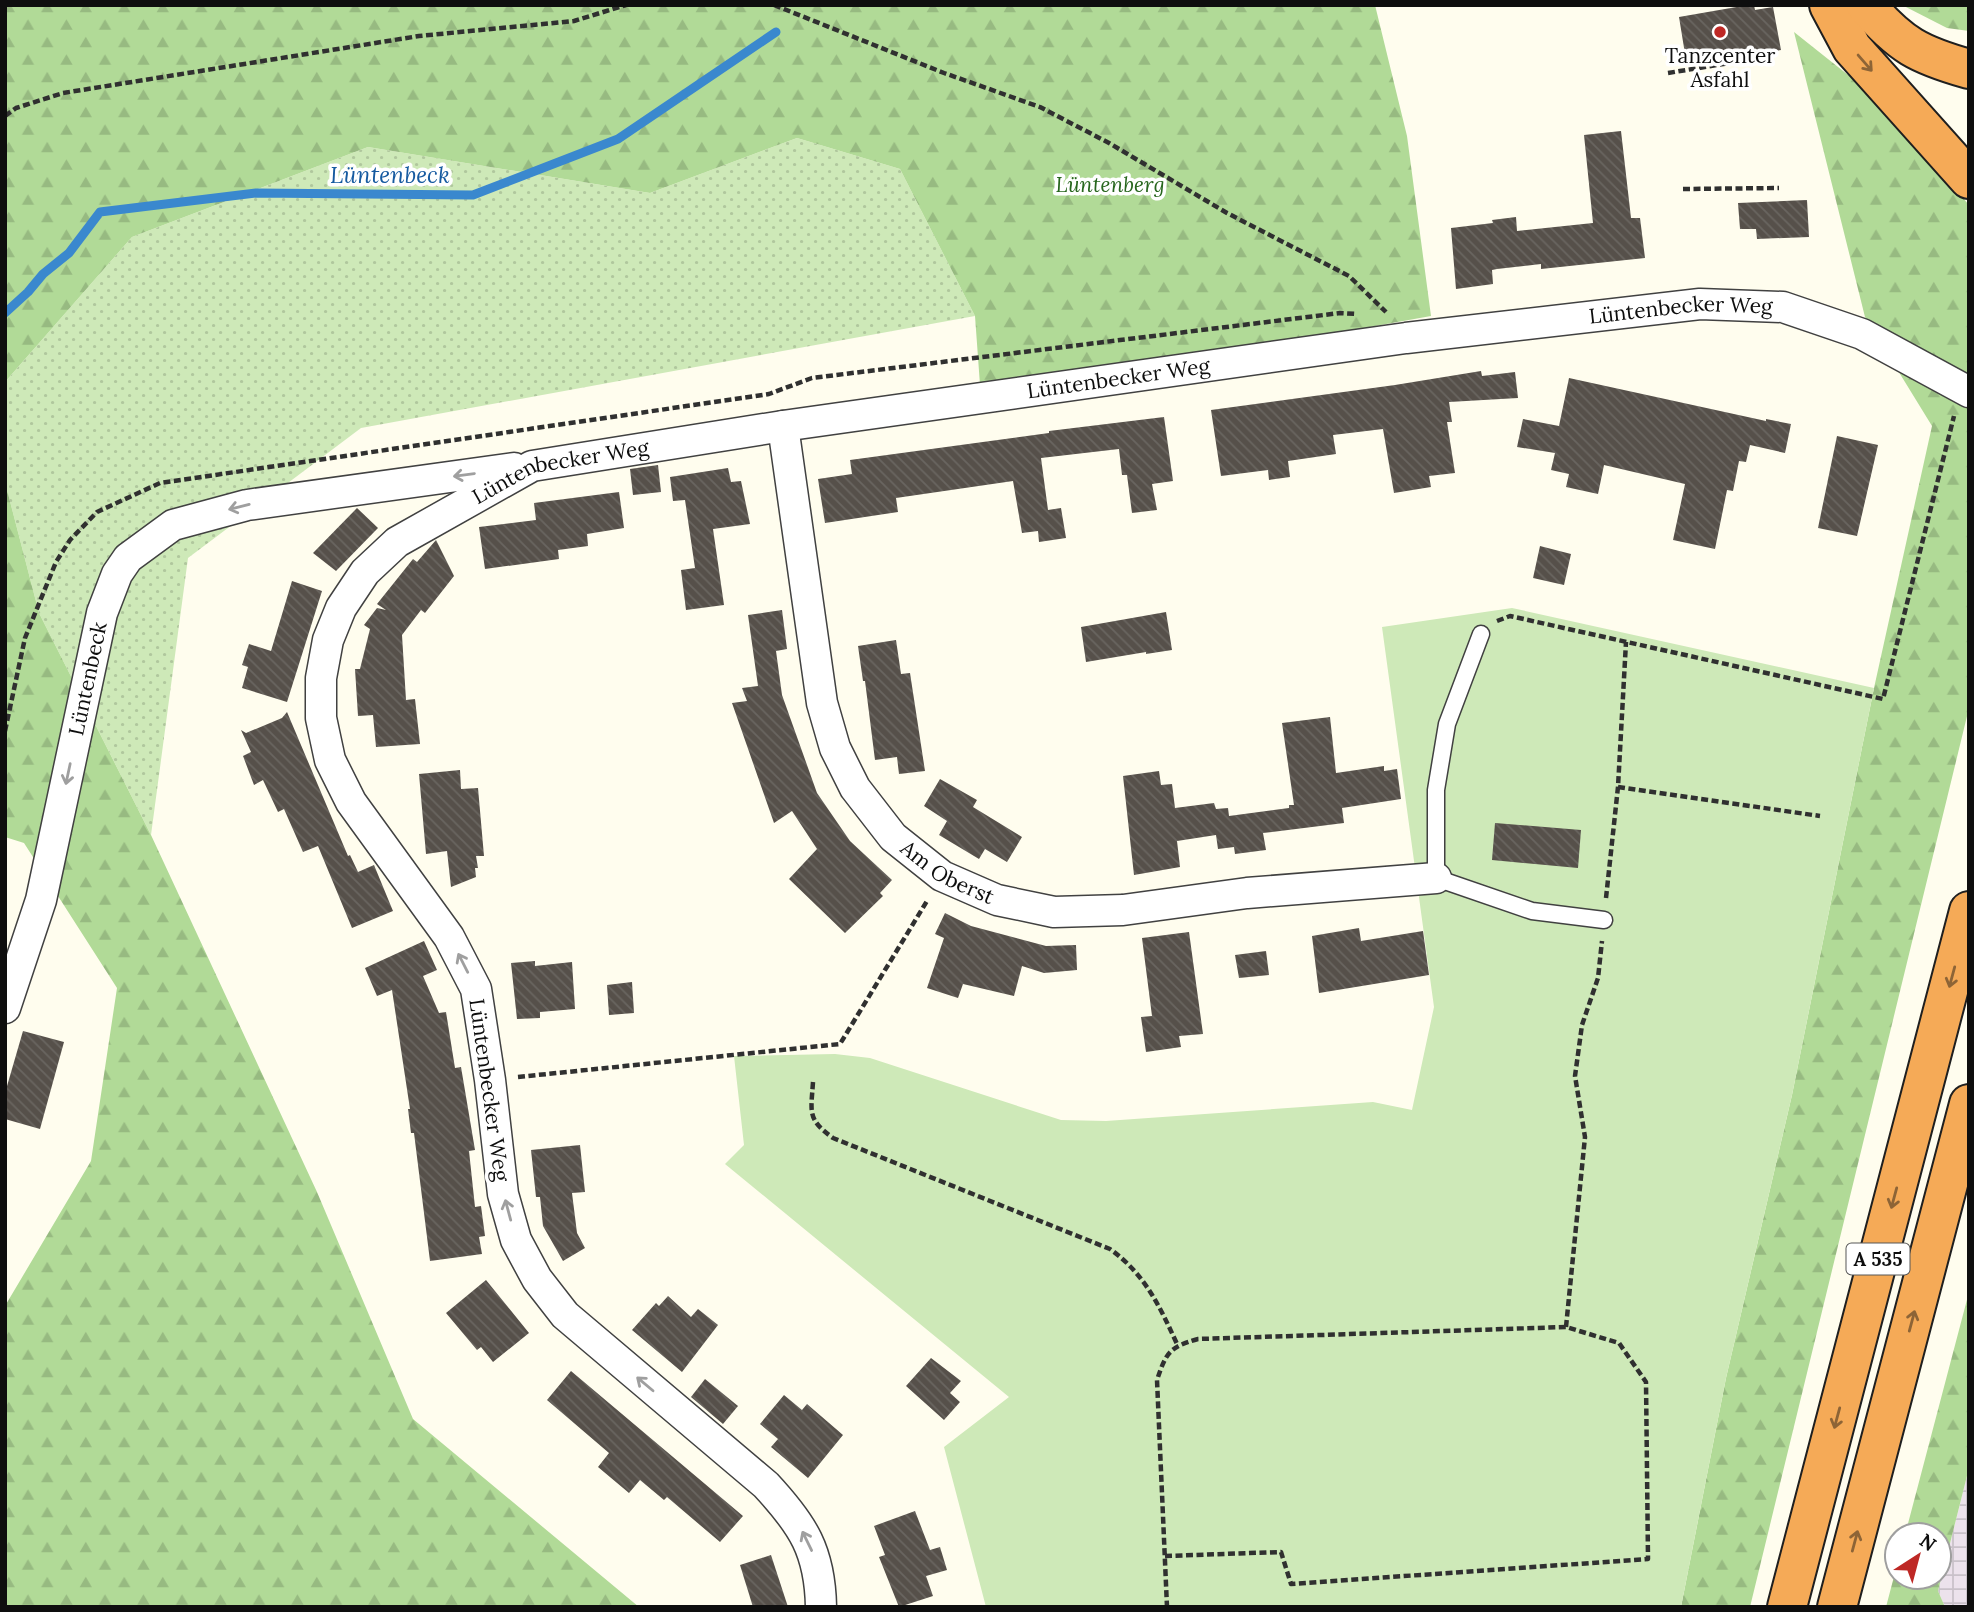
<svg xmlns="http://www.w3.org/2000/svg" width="1974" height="1612" font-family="Lora,serif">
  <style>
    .industrial { fill: url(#industrial-grid) }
    .grass { fill: url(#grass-dots) }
    .forest { fill: url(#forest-firs) }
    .park { fill: #cee9b8 }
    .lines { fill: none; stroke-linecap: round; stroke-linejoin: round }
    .stream { stroke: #3a88ce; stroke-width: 9 }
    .building { fill: url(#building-back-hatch) }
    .lane-casing { stroke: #414141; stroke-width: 19 }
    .street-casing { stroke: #414141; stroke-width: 33 }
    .highway-casing { stroke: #1f1f1f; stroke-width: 42 }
    .path { stroke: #303030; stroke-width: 4.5; stroke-dasharray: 7 3.5; stroke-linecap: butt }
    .lane { stroke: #fff; stroke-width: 16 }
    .street { stroke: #fff; stroke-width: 30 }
    .highway { stroke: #f5aa57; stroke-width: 38 }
    .oneway { stroke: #8d6436 }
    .oneway2 { stroke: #9f9f9f }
    .poi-dot { fill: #be2825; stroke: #fff; stroke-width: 2.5 }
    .labels { text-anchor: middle; stroke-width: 7; stroke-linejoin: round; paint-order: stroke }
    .shield { fill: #fff; stroke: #565656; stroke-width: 2 }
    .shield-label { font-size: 19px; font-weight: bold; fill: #0e0e0e }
    .poi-label { font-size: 21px; fill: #0e0e0e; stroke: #fff }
    .park-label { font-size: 21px; font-style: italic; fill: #27661d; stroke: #fff }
    .street-label { font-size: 21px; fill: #0e0e0e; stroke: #fff }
    .water-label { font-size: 23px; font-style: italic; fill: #165aa0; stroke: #fff }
  </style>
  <defs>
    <pattern id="industrial-grid" width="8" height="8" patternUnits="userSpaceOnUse" patternTransform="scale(1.75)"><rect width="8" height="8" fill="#ece2ec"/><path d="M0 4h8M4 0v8" fill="none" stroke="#c9c1c9"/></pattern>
    <pattern id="grass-dots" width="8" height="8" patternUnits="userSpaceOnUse" patternTransform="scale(1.75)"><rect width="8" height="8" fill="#cee9b8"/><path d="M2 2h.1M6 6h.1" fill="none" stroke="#b0c79d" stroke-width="1.8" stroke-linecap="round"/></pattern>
    <pattern id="forest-firs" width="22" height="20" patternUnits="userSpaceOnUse" patternTransform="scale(1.75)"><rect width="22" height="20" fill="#b1da97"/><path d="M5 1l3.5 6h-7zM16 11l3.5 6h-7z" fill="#97ba81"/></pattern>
    <pattern id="building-back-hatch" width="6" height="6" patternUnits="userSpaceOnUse" patternTransform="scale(1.75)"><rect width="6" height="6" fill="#56504a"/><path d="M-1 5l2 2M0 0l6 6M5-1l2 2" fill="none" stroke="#696560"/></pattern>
  </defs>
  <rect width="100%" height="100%" fill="#fffdee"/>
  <path class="industrial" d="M1969 1468V1607H1945L1938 1591Z"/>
  <path class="grass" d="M797 138 900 169 975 316 361 428 188 558 151 835 39 613 5 482V382L132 237 368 147 650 193Z"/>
  <g class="forest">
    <path d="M5 5H1375L1407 136 1431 316 1336 333 980 385 975 316 900 169 797 138 650 193 368 147 132 237 5 382Z"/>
    <path d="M1902 5H1969V31L1947 28Z"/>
    <path d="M1794 32 1872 94 1969 205V708L1750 1607H1681L1726 1378 1792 1095 1874 688 1932 426 1865 317Z"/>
    <path d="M5 482 39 613 151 835 317 1192 413 1419 639 1607H5V1306L91 1161 117 988 24 843 5 837Z"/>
    <path d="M1969 1292V1468L1938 1591 1945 1607H1886L1897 1565V1577H1939V1535H1905Z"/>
  </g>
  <path class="park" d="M1512 608 1874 688 1792 1095 1726 1378 1681 1607H986L944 1447 1009 1397 725 1164 744 1145 734 1056 835 1054 870 1058 1061 1120 1106 1121 1373 1102 1412 1110 1434 1007 1382 627Z"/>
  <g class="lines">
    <path class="stream" d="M5 313 28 292 43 274 69 253 100 212 256 193 473 195 618 139 776 32"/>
  </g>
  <g class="building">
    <path d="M1748 5H1754L1755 10 1773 7 1781 50 1752 55 1751 49 1686 60 1679 17Z"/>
    <path d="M1621 131 1631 218H1640L1645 258 1541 269V264L1497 269 1492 270 1493 284 1456 289 1451 228 1493 223 1492 220 1516 217 1517 231 1593 223 1584 135Z"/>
    <path d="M1807 200 1809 237 1757 239 1756 229H1740L1738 203Z"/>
    <path d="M1481 371 1482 376 1515 372 1518 398 1449 402 1452 422H1447L1455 473 1429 476 1431 487 1394 493 1383 429 1333 435 1336 454 1288 461 1290 477 1269 480 1268 470 1221 476 1211 410 1395 385Z"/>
    <path d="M1569 378 1766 421V419L1791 424 1785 453 1750 445 1746 462 1739 461 1733 491 1727 490 1715 549 1673 540 1685 484 1604 465 1598 494 1566 487 1569 474 1551 470 1555 453 1517 447 1523 419 1559 426Z"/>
    <path d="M1164 417 1173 481 1152 484 1157 510 1132 513 1127 475H1122L1119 449 1041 458 1048 510 1061 508 1066 538 1039 542 1038 531 1022 533 1013 481 896 498 898 512 825 523 818 479 852 474 850 460 1049 433V431Z"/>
    <path d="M1837 436 1878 445 1857 536 1818 528Z"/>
    <path d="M658 465 661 492 633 495 630 469Z"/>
    <path d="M728 468 731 482 741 481 750 524 713 529 724 605 686 610 681 570 695 568 685 500 673 501 670 477Z"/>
    <path d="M619 492 624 528 587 534 588 546 558 550 559 559 485 569 479 527 536 520 534 503Z"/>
    <path d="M357 508 378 528 336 571 313 553Z"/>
    <path d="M436 540 454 576 425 613 421 610 402 635 406 700 415 699 420 744 376 747 373 715 358 716 355 669H360L370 629 364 625 377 608 386 610 377 604 413 559 417 562Z"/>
    <path d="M1540 546 1571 554 1564 585 1533 578Z"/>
    <path d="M292 581 322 591 287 702 242 688 248 667 242 665 249 644 271 651Z"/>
    <path d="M782 610 787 649 776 651 782 695 817 793 850 841 892 880 880 893 883 896 845 933 789 879 817 849 792 811 774 823 732 703 747 701 742 688 758 686 748 615Z"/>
    <path d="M1166 612 1172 650 1146 654V652L1086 662 1081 627Z"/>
    <path d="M896 640 901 674 910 673 925 771 899 774 897 757 875 760 865 681H863L858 646Z"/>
    <path d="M287 712 348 856 350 855 358 872 374 865 393 911 352 928 318 846 303 852 284 809 278 812 263 780 254 785 243 756 251 752 241 730 246 733 282 718Z"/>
    <path d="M1330 717 1336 773 1384 766V771L1397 769 1401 799 1342 808 1344 823 1263 833 1266 850 1235 854 1234 847 1218 849 1216 835 1177 841 1180 867 1134 875 1123 776 1159 771 1161 785 1172 784 1175 808 1214 803 1216 809 1228 808 1229 816 1289 808V805H1294L1282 723Z"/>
    <path d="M460 770 461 789 478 788 484 856H476L478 868H475L476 877 451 887 447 851 426 854 419 774Z"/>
    <path d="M940 779 977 800 973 807 1022 837 1007 862 985 849 979 859 939 835 947 821 924 806Z"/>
    <path d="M1495 823 1581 830 1578 868 1492 860Z"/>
    <path d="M945 913 971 926 1046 946 1076 945 1077 970 1044 973 1022 966 1014 996 963 984 958 998 927 988 944 938 935 934Z"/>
    <path d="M1359 928 1361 941 1423 931 1429 975 1319 993 1312 936Z"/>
    <path d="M1189 932 1203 1034 1179 1036 1181 1047 1146 1052 1141 1017 1152 1016 1142 938Z"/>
    <path d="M424 941 437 970 423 976 439 1013 446 1012 455 1068 461 1067 475 1150 469 1151 475 1207 481 1206 485 1236 479 1237 482 1254 430 1261 414 1133H411L408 1109H410L392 990 377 996 365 968Z"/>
    <path d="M1266 951 1269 975 1239 978 1235 955Z"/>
    <path d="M535 961V966L572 962 575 1009 540 1012V1018L517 1019 511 963Z"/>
    <path d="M632 982 634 1013 609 1015 607 985Z"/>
    <path d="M23 1031 64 1042 40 1129 5 1119V1093Z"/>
    <path d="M580 1145 585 1192 572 1193 577 1233 585 1248 563 1261 543 1226 540 1197H536L531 1150Z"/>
    <path d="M486 1280 529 1333 493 1362 481 1347 477 1350 446 1313Z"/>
    <path d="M668 1296 691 1317 698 1309 718 1325 682 1372 632 1330 656 1303 659 1306Z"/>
    <path d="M931 1358 961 1381 950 1393 960 1402 944 1420 906 1386Z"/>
    <path d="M571 1371 743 1516 720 1542 667 1497 664 1500 640 1480 629 1493 598 1467 609 1453 547 1400Z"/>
    <path d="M705 1379 738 1406 723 1424 691 1397Z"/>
    <path d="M784 1395 802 1410 807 1404 843 1435 808 1478 771 1447 778 1439 760 1424Z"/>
    <path d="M915 1511 930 1550 940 1547 947 1570 926 1576 933 1596 899 1607 879 1557 885 1555 874 1526Z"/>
    <path d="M771 1555 788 1607H753L740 1565Z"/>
  </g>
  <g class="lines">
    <g class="lane-casing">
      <path id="lane" d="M1481 634 1447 724 1436 790V878L1532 911 1604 920"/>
    </g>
    <g class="street-casing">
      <g id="street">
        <path id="s1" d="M783 426 822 703 835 748 855 788 893 837 942 876 997 900 1054 912 1123 910 1247 893 1436 878"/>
        <path id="s2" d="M5 1008 41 900 102 613 117 574 128 558 173 525 247 505 514 468"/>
        <path id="s3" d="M821 1607C820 1551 803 1525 766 1485L565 1315 537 1279 516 1240 503 1194 490 1080 476 989 449 937 351 802 330 760 321 718V678L328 640 341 608 365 572 397 542 532 466 783 426 1406 338 1700 304 1783 307 1862 334 1969 392"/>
      </g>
    </g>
    <g class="highway-casing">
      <g id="highway">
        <path d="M1829 5 1852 48 1969 179"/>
        <path d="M1866 5C1900 45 1919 55 1969 69"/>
        <path d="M1787 1607 1969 911"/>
        <path d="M1837 1607 1969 1104"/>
      </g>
    </g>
    <g class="path">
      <path d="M774 5 944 73 1040 107 1109 143 1227 213 1349 276 1386 312"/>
      <path d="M1668 73 1766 57"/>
      <path d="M5 116 16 108 63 93 419 36 574 21 626 5"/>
      <path d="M1683 189 1779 188"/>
      <path d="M1497 621 1510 616 1883 699 1954 416"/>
      <path d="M5 731 25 638 56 562 70 540 97 512 160 483 769 394 812 378 1340 313 1357 314"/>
      <path d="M1618 787 1820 816"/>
      <path d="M1606 898 1618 787 1626 642"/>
      <path d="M518 1077 840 1044 927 901"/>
      <path d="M813 1082C811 1113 807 1119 833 1138L1110 1249C1145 1274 1160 1307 1177 1344"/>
      <path d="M1566 1327 1585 1137 1575 1076 1582 1025 1598 978 1602 941"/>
      <path d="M1165 1556 1281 1552 1291 1584 1648 1559 1646 1382 1619 1343 1566 1327 1198 1339C1169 1347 1166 1353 1157 1380L1167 1607"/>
    </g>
    <use href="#lane" class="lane"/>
    <use href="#street" class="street"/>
    <use href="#highway" class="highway"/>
  </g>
  <defs><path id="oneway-shaft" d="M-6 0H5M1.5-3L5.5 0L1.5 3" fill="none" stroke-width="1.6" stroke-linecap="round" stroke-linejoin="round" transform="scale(1.75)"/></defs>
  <g class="oneway">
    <use href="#oneway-shaft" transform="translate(1865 63) rotate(49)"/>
    <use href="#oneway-shaft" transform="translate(1952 977) rotate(105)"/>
    <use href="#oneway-shaft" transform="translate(1894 1198) rotate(105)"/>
    <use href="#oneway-shaft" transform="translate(1912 1321) rotate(-75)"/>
    <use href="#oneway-shaft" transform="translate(1837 1418) rotate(105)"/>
    <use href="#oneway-shaft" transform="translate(1855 1541) rotate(-75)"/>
  </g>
  <g class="oneway2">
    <use href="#oneway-shaft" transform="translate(464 475) rotate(172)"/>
    <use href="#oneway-shaft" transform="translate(239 507) rotate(166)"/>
    <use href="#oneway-shaft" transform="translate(68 774) rotate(102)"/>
    <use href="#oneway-shaft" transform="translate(463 963) rotate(-117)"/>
    <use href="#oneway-shaft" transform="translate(508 1210) rotate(-105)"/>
    <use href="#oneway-shaft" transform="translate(645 1384) rotate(-140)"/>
    <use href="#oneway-shaft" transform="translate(807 1541) rotate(-116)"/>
  </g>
  <circle class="poi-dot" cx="1720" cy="32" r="7"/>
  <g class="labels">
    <rect class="shield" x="1846.5" y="1243.5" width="63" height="31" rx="5"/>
    <g class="shield-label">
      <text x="1878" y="1266">A 535</text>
    </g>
    <g class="poi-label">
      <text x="1720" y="63">Tanzcenter<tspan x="1720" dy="24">Asfahl</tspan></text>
    </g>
    <g class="park-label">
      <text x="1110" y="192">Lüntenberg</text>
    </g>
    <g class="street-label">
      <text dy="7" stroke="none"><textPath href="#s3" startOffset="2576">Lüntenbecker Weg</textPath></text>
      <text dy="7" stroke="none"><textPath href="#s3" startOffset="2009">Lüntenbecker Weg</textPath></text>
      <text dy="7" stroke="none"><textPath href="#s3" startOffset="1442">Lüntenbecker Weg</textPath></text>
      <text dy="7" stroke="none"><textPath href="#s2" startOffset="340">Lüntenbeck</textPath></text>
      <text dy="7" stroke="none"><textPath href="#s1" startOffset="499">Am Oberst</textPath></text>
      <text transform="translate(489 1090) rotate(82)" y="7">Lüntenbecker Weg</text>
    </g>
    <g class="water-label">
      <text x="390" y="183">Lüntenbeck</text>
    </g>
  </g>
  <rect width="1974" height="1612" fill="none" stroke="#0e0e0e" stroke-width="14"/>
  <g transform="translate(1918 1556) rotate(36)"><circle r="33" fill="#ffffff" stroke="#9f9f9f" stroke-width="2"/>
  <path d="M0-5L12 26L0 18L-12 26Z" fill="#be2825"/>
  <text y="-10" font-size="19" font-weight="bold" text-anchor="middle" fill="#0e0e0e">N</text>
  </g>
</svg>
